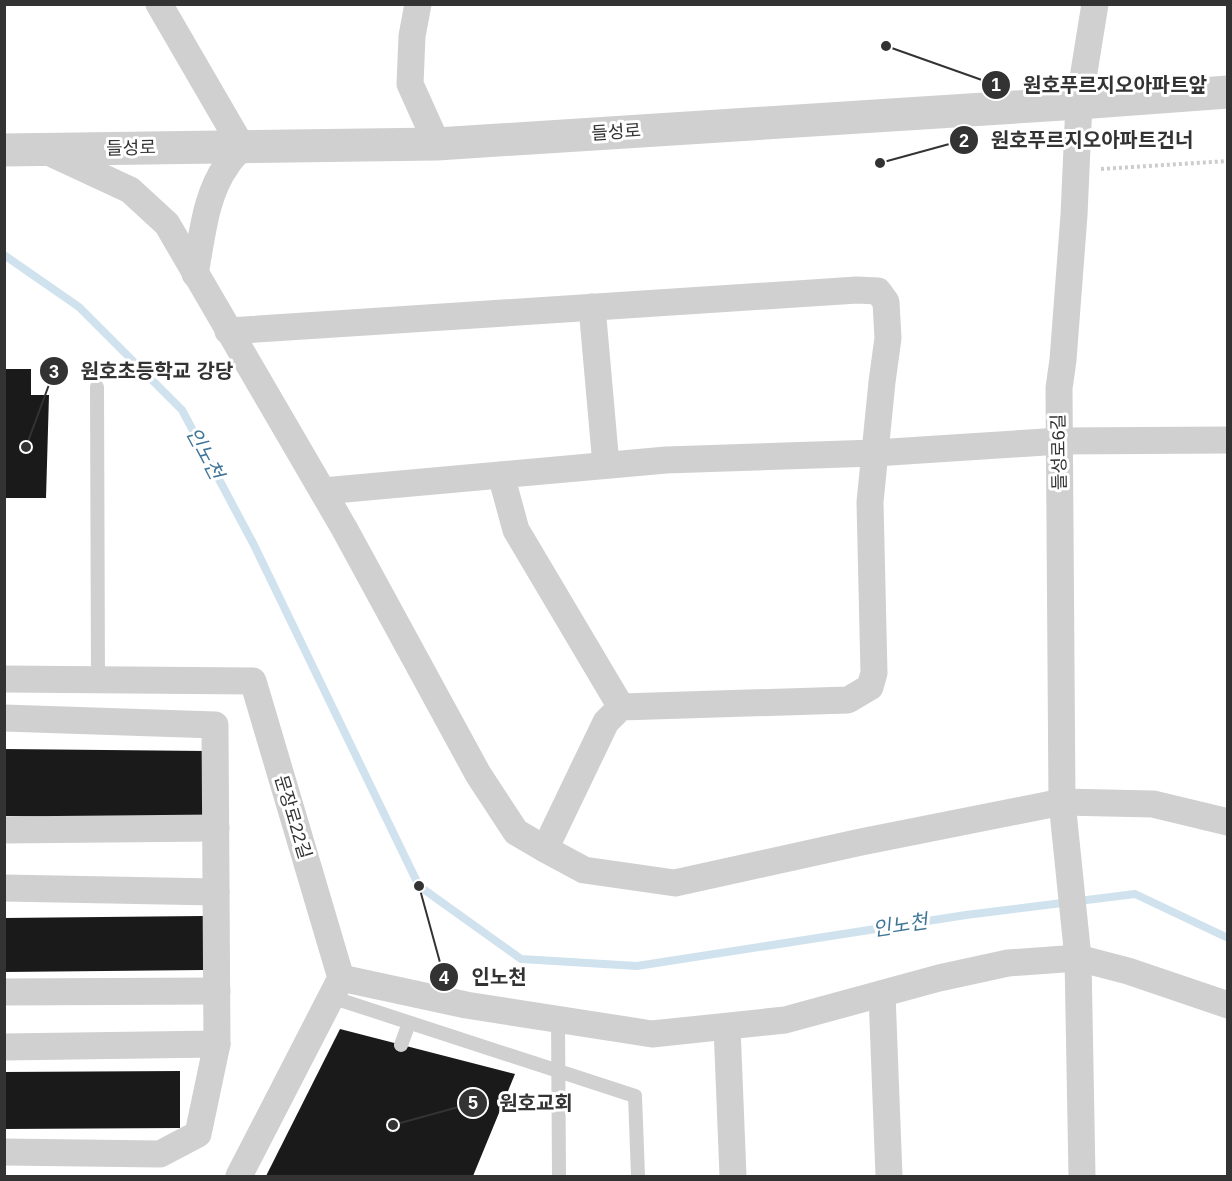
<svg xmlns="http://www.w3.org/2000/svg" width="1232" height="1181" font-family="Arial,'Noto Sans KR',sans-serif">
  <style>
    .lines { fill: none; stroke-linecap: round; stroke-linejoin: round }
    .stream { stroke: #cfe2ee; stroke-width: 8 }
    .building { fill: #1a1a1a }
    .path { stroke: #cdcdcd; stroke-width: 4; stroke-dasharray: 3 3; stroke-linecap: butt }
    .service { stroke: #d0d0d0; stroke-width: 14 }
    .minor { stroke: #d0d0d0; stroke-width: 27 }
    .tertiary { stroke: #d0d0d0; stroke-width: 33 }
    .labels { text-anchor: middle; stroke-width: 6; stroke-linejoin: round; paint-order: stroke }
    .street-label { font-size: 18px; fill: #333; stroke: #fff }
    .water-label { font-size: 20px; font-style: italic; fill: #3f7597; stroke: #fff }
    .leader { fill: none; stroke: #333; stroke-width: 2 }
    .callout-dot { fill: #333; stroke: #fff; stroke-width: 2 }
    .mark-label { font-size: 18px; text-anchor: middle; font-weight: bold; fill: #fff }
    .callout-label { font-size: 20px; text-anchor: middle; font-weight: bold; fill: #333; stroke: #fff; stroke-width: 6; stroke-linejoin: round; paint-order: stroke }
  </style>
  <rect width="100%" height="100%" fill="#fff"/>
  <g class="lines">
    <path class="stream" d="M4 255 79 307 182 410 254 545 419 886 521 959 637 966 966 915 1135 894 1228 938"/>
  </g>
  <g class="building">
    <path d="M4 369H31V395H49L46 498H4Z"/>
    <path d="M4 749 206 751V819L4 816Z"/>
    <path d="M203 916 204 970 4 972V918Z"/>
    <path d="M340 1029 515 1074 473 1176H266Z"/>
    <path d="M180 1071V1128L4 1129V1072Z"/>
  </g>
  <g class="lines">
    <path class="path" d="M1101 169 1228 161"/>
    <g class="service">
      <path d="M97 387 98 680"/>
      <path d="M331 997 635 1096 638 1176"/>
      <path d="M558 1020 559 1176"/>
      <path d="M401 1045 409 1023"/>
    </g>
    <g class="minor">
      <path d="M159 4 242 147C237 153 231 158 227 165 205 195 202 238 195 274"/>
      <path d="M418 4 412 36 410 84 437 144"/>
      <path d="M44 150 130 190 167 224 344 528 478 774 516 832 545 849 584 870 675 883 861 842 1062 802 1153 804 1228 822"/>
      <path d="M592 307 606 465"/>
      <path d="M228 331 857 290 878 291 886 302 888 338 882 382 870 502 874 673 870 687 848 700 621 707 606 722 545 849"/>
      <path d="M501 475 516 530 621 707"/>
      <path d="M323 491 666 460 875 453 1060 441 1228 440"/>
      <path d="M4 679 253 681 341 978 239 1176"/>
      <path d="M4 718 215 725 217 1044"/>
      <path d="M4 830 216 828"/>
      <path d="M4 888 216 892"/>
      <path d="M341 978 466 1005 652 1034 785 1020 939 978 1008 963 1078 958 1128 971 1228 1005"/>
      <path d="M4 992 217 991"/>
      <path d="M882 994 889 1176"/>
      <path d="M727 1027 733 1176"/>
      <path d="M4 1047 217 1044 198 1134 160 1154 4 1152"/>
      <path d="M1082 1176 1078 958 1062 802 1059 388 1063 360 1074 215 1079 103 1095 4"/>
    </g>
    <path class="tertiary" d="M4 150 437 144 1079 103 1228 92"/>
  </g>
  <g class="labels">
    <g class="street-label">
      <text transform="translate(616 132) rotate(-4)" y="6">들성로</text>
      <text transform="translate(131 148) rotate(-1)" y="6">들성로</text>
      <text transform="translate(1059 452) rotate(-91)" y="6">들성로6길</text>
      <text transform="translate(293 817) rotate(73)" y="6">문장로22길</text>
    </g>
    <g class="water-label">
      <text transform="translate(205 453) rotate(62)" y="7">인노천</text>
      <text transform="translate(900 925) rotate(-9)" y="7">인노천</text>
    </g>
  </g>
  <path class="leader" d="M886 46L996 85M880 163L964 140M26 447L54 371M419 886L444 977M393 1125L473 1103"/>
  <g class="callout-dot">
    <circle cx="886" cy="46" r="6"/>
    <circle cx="880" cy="163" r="6"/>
    <circle cx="26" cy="447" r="6"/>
    <circle cx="419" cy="886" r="6"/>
    <circle cx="393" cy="1125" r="6"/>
    <circle cx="996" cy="85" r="15"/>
    <circle cx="964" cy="140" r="15"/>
    <circle cx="54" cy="371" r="15"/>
    <circle cx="444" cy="977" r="15"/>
    <circle cx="473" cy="1103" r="15"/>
  </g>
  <g class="mark-label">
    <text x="996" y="91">1</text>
    <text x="964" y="147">2</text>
    <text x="54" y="378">3</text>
    <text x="444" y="984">4</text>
    <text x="473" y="1109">5</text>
  </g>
  <g class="callout-label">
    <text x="1115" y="92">원호푸르지오아파트앞</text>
    <text x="1092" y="147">원호푸르지오아파트건너</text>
    <text x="157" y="378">원호초등학교 강당</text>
    <text x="499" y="984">인노천</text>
    <text x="536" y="1110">원호교회</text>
  </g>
  <rect width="1232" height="1181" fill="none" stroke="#333333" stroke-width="12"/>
</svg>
